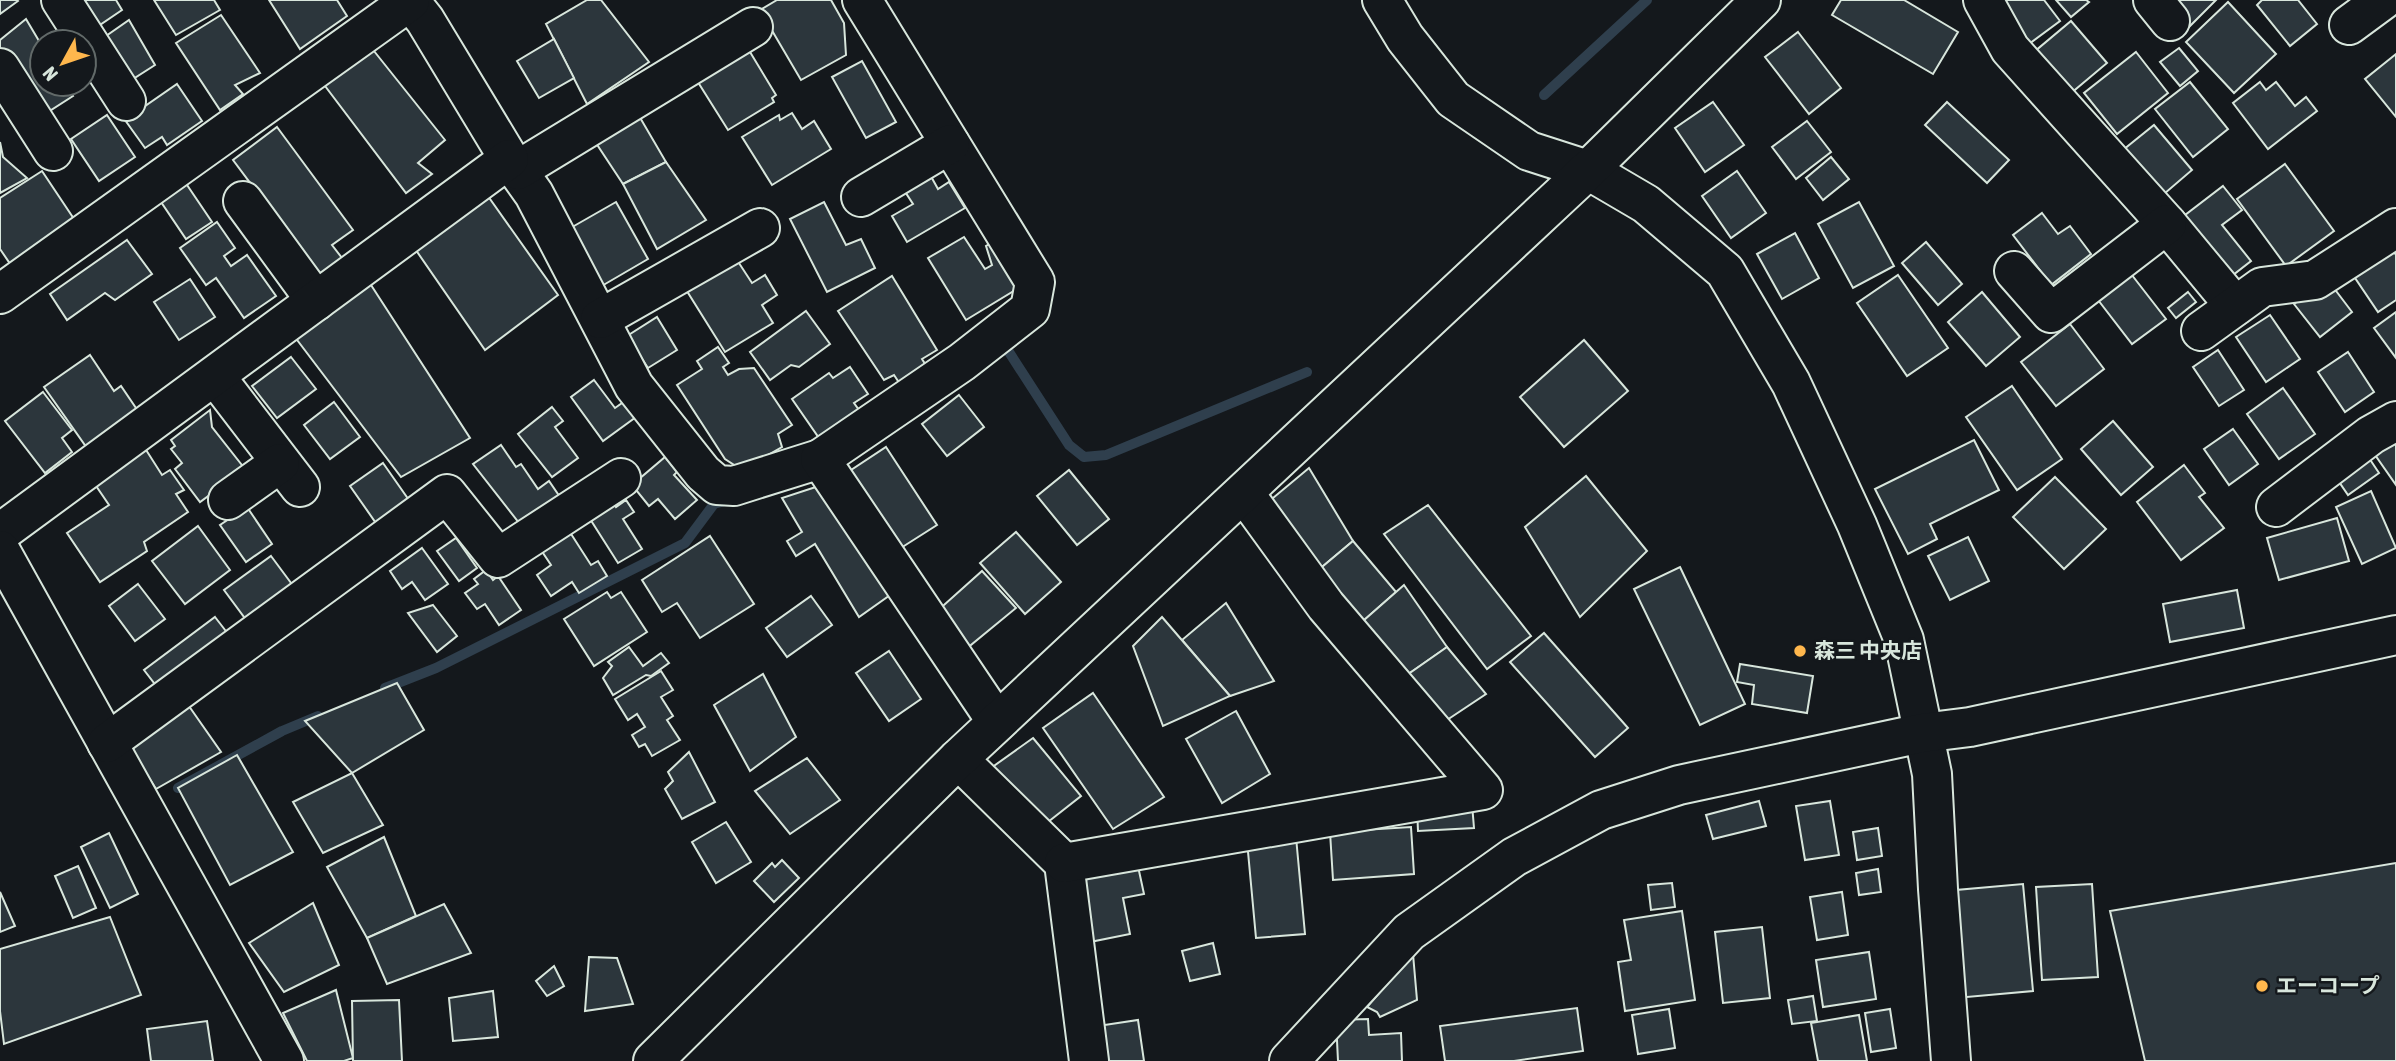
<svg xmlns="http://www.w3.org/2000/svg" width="2396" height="1061" font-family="'Asap Condensed','Noto Sans JP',sans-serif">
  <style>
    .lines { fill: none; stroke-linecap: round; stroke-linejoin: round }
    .stream { stroke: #2f3f4d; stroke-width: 10 }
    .building { fill: #2c363c; stroke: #d8e6dc; stroke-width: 2 }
    .minor-casing { stroke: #d8e6dc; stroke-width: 42 }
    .minor { stroke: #14181c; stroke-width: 38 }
    .poi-dot { fill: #ffb74d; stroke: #14181c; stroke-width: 2.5 }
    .labels { text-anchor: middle; stroke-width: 5; stroke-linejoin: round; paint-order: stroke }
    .poi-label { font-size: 21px; font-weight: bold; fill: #d8e6dc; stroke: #14181c; text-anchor: start }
  </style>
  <rect width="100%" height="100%" fill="#14181c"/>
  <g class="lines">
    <g class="stream">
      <path d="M1544 95 1647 0"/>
      <path d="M994 350 1001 348 1009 352 1069 445 1084 457 1106 455 1307 372"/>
      <path d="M385 688 436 668 685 543 714 504 728 500"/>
      <path d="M178 788 282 731 318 716"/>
    </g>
  </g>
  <g class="building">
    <path d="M0 0H17L18 1 0 14Z"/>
    <path d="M67 0H116L122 10 88 33Z"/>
    <path d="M154 0H214L220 10 176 35Z"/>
    <path d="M269 0H337L347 16 300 49Z"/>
    <path d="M587 0H601L649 62 587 104 546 24Z"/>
    <path d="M777 0H831L844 23 846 55 801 80 760 10Z"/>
    <path d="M1841 0H1904L1958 32 1933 74 1832 15Z"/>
    <path d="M1998 0H2044L2060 21 2025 47Z"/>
    <path d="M2056 0H2086L2089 2 2071 17Z"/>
    <path d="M2156 0H2216L2186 30Z"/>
    <path d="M2262 0H2298L2317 24 2290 46 2257 5Z"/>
    <path d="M2228 2 2276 54 2234 93 2186 42Z"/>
    <path d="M221 15 260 73 235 85 243 94 220 110 176 43Z"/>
    <path d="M26 19 42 46V84H65L73 96 37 119 0 61V40Z"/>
    <path d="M129 20 155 65 122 86 96 43Z"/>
    <path d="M2071 21 2107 63 2064 99 2028 57Z"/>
    <path d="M1798 32 1841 88 1809 114 1765 57Z"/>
    <path d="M554 39 574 78 539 98 517 61Z"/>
    <path d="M366 41 445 140 418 163 432 174 406 193 319 78Z"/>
    <path d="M747 47 776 95 772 98 774 102 728 130 696 79Z"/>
    <path d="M2179 48 2198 71 2180 86 2160 62Z"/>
    <path d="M2136 52 2168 93 2117 134 2084 93Z"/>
    <path d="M2396 54V117L2365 79Z"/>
    <path d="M862 61 896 122 866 138 832 77Z"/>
    <path d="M2190 82 2228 129 2193 157 2155 109Z"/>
    <path d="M2260 82 2266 90 2276 82 2295 106 2306 97 2317 111 2268 149 2233 103Z"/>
    <path d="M177 84 202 121 167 145 162 137 145 148 125 120Z"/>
    <path d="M1713 102 1744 145 1705 172 1675 128Z"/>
    <path d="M1947 102 2009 160 1987 183 1925 125Z"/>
    <path d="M635 109 666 162 623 184 592 137Z"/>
    <path d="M792 113 802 129 814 121 831 149 772 185 742 137 779 115 780 120Z"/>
    <path d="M107 115 135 157 99 181 71 139Z"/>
    <path d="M1807 121 1831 152 1796 179 1772 147Z"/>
    <path d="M2154 125 2192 170 2164 194 2118 154Z"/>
    <path d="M277 127 353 230 332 245 342 258 319 275 233 160Z"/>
    <path d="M0 142 3 157 27 178 0 193Z"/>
    <path d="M1831 157 1849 179 1823 200 1806 178Z"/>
    <path d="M666 162 706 220 657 249 623 184Z"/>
    <path d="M2285 164 2334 231 2286 266 2237 199Z"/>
    <path d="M42 171 80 228 15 271 0 249V198Z"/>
    <path d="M928 171 938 189 949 182 965 208 907 242 892 216 913 204 902 187Z"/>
    <path d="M1737 171 1766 213 1731 238 1702 196Z"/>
    <path d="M183 179 212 222 186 239 157 196Z"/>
    <path d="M478 182 558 295 485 350 411 243Z"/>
    <path d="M2223 186 2242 210 2222 225 2251 261 2224 282 2176 222Z"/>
    <path d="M616 202 648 259 600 287 567 230Z"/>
    <path d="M824 202 846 245 861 239 875 268 827 292 790 219Z"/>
    <path d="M1859 202 1894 266 1853 288 1818 224Z"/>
    <path d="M2042 213 2058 234 2070 226 2091 254 2051 285 2013 235Z"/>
    <path d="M217 222 235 248 224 256 231 266 247 255 276 296 244 318 216 278 206 285 180 248Z"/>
    <path d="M1795 233 1819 278 1782 299 1757 254Z"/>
    <path d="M964 237 985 269 992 265 986 246 1002 237 1030 281 966 320 928 258Z"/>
    <path d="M127 240 152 274 115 300 105 293 67 320 50 294Z"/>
    <path d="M1926 242 1962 284 1938 305 1902 263Z"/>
    <path d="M2388 243 2396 255V300L2378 312 2349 269Z"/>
    <path d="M735 257 752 283 765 275 777 295 762 305 773 323 725 352 685 288Z"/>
    <path d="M360 268 470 438 401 477 285 324Z"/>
    <path d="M2128 270 2166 319 2132 344 2095 296Z"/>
    <path d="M1898 275 1948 348 1907 376 1857 303Z"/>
    <path d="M892 276 937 350 922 359 934 378 908 396 894 375 884 380 838 311Z"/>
    <path d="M190 279 215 317 179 340 154 302Z"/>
    <path d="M2327 279 2352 312 2320 337 2294 304Z"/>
    <path d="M1982 292 2020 337 1986 366 1948 322Z"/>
    <path d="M2188 292 2196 302 2176 318 2168 308Z"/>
    <path d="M806 311 830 344 799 367 791 365 770 380 750 352Z"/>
    <path d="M2396 312V358L2374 328Z"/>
    <path d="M2270 315 2300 359 2266 382 2236 337Z"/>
    <path d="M657 317 677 350 648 368 627 336Z"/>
    <path d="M2070 324 2104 369 2056 406 2021 362Z"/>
    <path d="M1584 340 1628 391 1564 447 1520 397Z"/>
    <path d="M718 347 729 363 723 367 728 375 739 369 754 368 792 425 778 434 782 447 742 470 725 459 677 385 702 369 697 361Z"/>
    <path d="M2218 350 2244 390 2219 406 2193 367Z"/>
    <path d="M2348 352 2374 392 2345 412 2318 372Z"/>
    <path d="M90 355 114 391 121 386 138 411 87 448 44 387Z"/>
    <path d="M291 357 316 389 277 418 252 386Z"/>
    <path d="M850 367 868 394 854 403 859 410 819 438 792 399 829 373 833 378Z"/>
    <path d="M594 380 615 408 625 401 636 417 603 441 571 397Z"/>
    <path d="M2012 386 2062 459 2017 490 1966 417Z"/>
    <path d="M2283 388 2315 434 2279 459 2247 414Z"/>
    <path d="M43 392 72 430 62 438 72 452 45 473 5 421Z"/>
    <path d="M959 395 984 427 947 456 922 424Z"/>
    <path d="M334 402 360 437 330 459 304 425Z"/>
    <path d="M552 407 563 421 555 427 578 458 552 477 518 434Z"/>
    <path d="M210 410 212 427 245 469 200 502 175 469 182 463 171 449 175 446 171 440Z"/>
    <path d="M2113 421 2153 467 2121 495 2081 449Z"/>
    <path d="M2233 429 2258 464 2229 485 2204 449Z"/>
    <path d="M2396 437V485L2373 452Z"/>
    <path d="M1974 440 1999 490 1930 524 1937 539 1908 554 1875 489Z"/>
    <path d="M141 442 162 475 170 470 184 490 176 494 188 512 144 542 147 551 100 582 67 533 109 505 90 477Z"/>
    <path d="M501 445 516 467 521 464 538 489 549 481 562 500 523 528 473 464Z"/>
    <path d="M886 447 937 525 893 553 842 476Z"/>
    <path d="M2365 452 2379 473 2348 495 2333 473Z"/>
    <path d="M665 457 677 472 674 475 697 500 675 519 658 499 649 506 632 485Z"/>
    <path d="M383 463 411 503 378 526 350 486Z"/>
    <path d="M2184 465 2205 493 2199 497 2224 528 2181 560 2137 502Z"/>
    <path d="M1309 468 1353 541 1316 572 1267 503Z"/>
    <path d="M1069 470 1109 519 1077 545 1037 496Z"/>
    <path d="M1586 476 1647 551 1580 617 1525 527Z"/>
    <path d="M2055 477 2106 529 2064 569 2013 517Z"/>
    <path d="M828 483 900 588 859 617 815 544 796 556 787 541 802 532 782 498Z"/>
    <path d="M2371 491 2396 548 2362 564 2336 507Z"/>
    <path d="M608 496 616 507 626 500 634 512 623 519 642 549 618 563 585 511Z"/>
    <path d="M1428 505 1531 636 1487 669 1384 534Z"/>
    <path d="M247 507 272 544 246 562 220 525Z"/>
    <path d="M2337 518 2349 561 2279 580 2267 538Z"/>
    <path d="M564 523 591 565 598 561 607 576 579 593 572 582 551 596 537 575 551 565 535 541Z"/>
    <path d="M198 526 230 570 185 604 152 561Z"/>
    <path d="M1016 532 1061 582 1025 614 980 563Z"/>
    <path d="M710 536 754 604 700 638 677 603 662 612 642 580Z"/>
    <path d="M1968 537 1989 581 1950 600 1928 556Z"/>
    <path d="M456 538 477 568 459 581 437 551Z"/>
    <path d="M1353 541 1396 592 1363 621 1316 572Z"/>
    <path d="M422 548 448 584 425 600 412 582 402 589 390 571Z"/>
    <path d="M271 556 294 587 247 621 224 590Z"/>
    <path d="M1680 567 1745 704 1700 725 1634 589Z"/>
    <path d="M486 570 493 580 498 576 521 610 499 625 485 604 477 609 465 593 478 584 474 579Z"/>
    <path d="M982 571 1016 608 966 649 935 613Z"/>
    <path d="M138 584 165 619 135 641 109 606Z"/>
    <path d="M1404 585 1447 647 1407 675 1363 621Z"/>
    <path d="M2237 590 2244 628 2170 642 2163 604Z"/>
    <path d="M607 592 611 598 621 592 647 632 594 666 564 619Z"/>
    <path d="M811 596 832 625 787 657 766 628Z"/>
    <path d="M1226 603 1274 681 1230 696 1182 640Z"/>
    <path d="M433 605 457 636 437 652 408 613Z"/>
    <path d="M215 617 232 639 161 692 144 670Z"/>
    <path d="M1162 617 1230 696 1163 726 1133 646Z"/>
    <path d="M1544 633 1628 728 1595 757 1510 662Z"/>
    <path d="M629 647 643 666 661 653 669 663 651 676 646 675 613 695 603 678 612 666 608 662Z"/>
    <path d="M1447 647 1486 694 1444 722 1407 675Z"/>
    <path d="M889 651 921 699 889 721 856 673Z"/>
    <path d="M1740 664 1813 676 1807 713 1752 704 1754 685 1737 682Z"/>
    <path d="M661 671 673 690 661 697 673 716 667 720 680 740 652 756 645 744 639 747 632 735 645 727 637 714 628 720 615 699Z"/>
    <path d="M763 674 796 737 750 771 714 705Z"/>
    <path d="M397 683 424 730 352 773 305 721Z"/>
    <path d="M1093 693 1164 797 1113 829 1043 728Z"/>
    <path d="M184 699 221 752 156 789 127 743Z"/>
    <path d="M1236 711 1270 774 1222 803 1186 739Z"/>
    <path d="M1033 738 1081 796 1034 833 977 778Z"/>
    <path d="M689 752 715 802 682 819 665 789 673 781 668 772Z"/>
    <path d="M237 755 293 852 230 885 178 788Z"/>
    <path d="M807 758 840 800 790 834 755 791Z"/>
    <path d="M352 773 383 825 323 853 293 802Z"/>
    <path d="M1759 801 1766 826 1713 839 1706 815Z"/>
    <path d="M1830 801 1839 855 1805 860 1796 806Z"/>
    <path d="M1472 804 1474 828 1418 831 1417 808Z"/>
    <path d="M726 822 751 862 716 883 692 842Z"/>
    <path d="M1411 827 1414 874 1333 880 1330 832Z"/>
    <path d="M1878 828 1882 856 1857 860 1853 832Z"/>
    <path d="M109 833 138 894 110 908 81 847Z"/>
    <path d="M384 837 416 916 367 938 327 867Z"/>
    <path d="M1296 837 1305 934 1256 938 1247 841Z"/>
    <path d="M1136 857 1144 894 1123 898 1130 934 1090 942 1075 870Z"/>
    <path d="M782 860 799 878 774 902 754 881 772 863 775 867Z"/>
    <path d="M2396 863V1061H2145L2110 911Z"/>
    <path d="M78 866 96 908 73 918 55 876Z"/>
    <path d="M1878 869 1881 892 1859 895 1856 873Z"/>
    <path d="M1672 883 1675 907 1651 910 1648 885Z"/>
    <path d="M2023 884 2033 991 1956 998 1945 891Z"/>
    <path d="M2092 884 2098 977 2042 980 2036 887Z"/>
    <path d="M0 892 15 926 0 932Z"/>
    <path d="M1842 892 1848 935 1817 940 1810 897Z"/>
    <path d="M313 903 339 965 284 992 249 943Z"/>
    <path d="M444 904 471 953 387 984 367 938Z"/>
    <path d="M1682 911 1695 1000 1625 1011 1618 962 1631 960 1624 920Z"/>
    <path d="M110 917 141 995 4 1044 0 1011V949Z"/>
    <path d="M1762 927 1770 998 1723 1003 1715 932Z"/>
    <path d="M1213 943 1220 974 1190 981 1182 951Z"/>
    <path d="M1869 952 1876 999 1823 1007 1816 960Z"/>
    <path d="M1413 954 1417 1000 1380 1017 1377 1012 1367 1007Z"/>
    <path d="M589 957 617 958 633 1004 585 1011Z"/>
    <path d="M554 966 564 986 547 996 536 981Z"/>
    <path d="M336 990 353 1058 344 1061H307L283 1013Z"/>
    <path d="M493 991 498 1037 453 1041 449 998Z"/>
    <path d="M1813 996 1817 1021 1792 1024 1788 1000Z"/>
    <path d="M399 1000 402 1061H353L352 1001Z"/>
    <path d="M1577 1008 1583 1051 1514 1061H1445L1440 1026Z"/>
    <path d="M1669 1009 1675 1048 1638 1054 1632 1015Z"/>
    <path d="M1890 1009 1896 1048 1871 1052 1865 1013Z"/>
    <path d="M1859 1015 1867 1061H1818L1811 1023Z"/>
    <path d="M1368 1019 1369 1035 1401 1033 1402 1061H1338L1336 1020Z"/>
    <path d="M1138 1020 1144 1061H1096L1091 1027Z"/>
    <path d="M207 1021 213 1061H151L147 1029Z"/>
  </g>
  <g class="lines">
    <g class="minor-casing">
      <g id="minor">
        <path d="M61 0 126 101"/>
        <path d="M409 0 425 20 509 159 534 194 634 386 703 473 717 485 734 486 820 459"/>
        <path d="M862 0 1035 282 1030 309 962 362 820 459 997 722"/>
        <path d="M1382 0 1405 38 1453 99 1529 151 1588 170 1646 204 1725 271 1791 383 1857 525 1904 640 1932 774 1938 889 1951 1061"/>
        <path d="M1983 0 2010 49 2167 224 2235 306"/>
        <path d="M2153 0 2170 21"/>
        <path d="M2349 25 2383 0"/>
        <path d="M0 68 53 151"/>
        <path d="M518 170 753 27"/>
        <path d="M861 197 950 144"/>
        <path d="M243 201 316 301"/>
        <path d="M2014 271 2051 313 2167 224"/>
        <path d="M0 294 410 1"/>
        <path d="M600 319 760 228"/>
        <path d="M2201 331 2262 287 2315 280 2396 228"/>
        <path d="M215 376 300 487"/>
        <path d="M228 500 280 463"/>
        <path d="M2276 507 2371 435 2396 421"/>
        <path d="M0 533 509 159"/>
        <path d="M0 550 284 1061"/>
        <path d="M107 743 447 494 498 558 621 478"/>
        <path d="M958 759 1064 863 1089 1061"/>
        <path d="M1064 863 1483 790 1326 606 1244 493"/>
        <path d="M653 1061 958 759 1588 170 1761 0"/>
        <path d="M1289 1061 1409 932 1514 857 1601 810 1679 785 1922 733 1970 727 2396 635"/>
      </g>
    </g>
    <use href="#minor" class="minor"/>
  </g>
  <g class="poi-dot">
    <circle cx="1800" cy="651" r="7"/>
    <circle cx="2262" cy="986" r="7"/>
  </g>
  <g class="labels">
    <g class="poi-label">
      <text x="1814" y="658">森三 中央店</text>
      <text x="2276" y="993">エーコープ</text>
    </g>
  </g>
  <g transform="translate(63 63) rotate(230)"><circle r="33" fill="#14181c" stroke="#626a69" stroke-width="2"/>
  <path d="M0-5L12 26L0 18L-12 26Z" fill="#ffb74d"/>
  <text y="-10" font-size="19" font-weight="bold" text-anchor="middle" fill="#d8e6dc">N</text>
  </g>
</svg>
